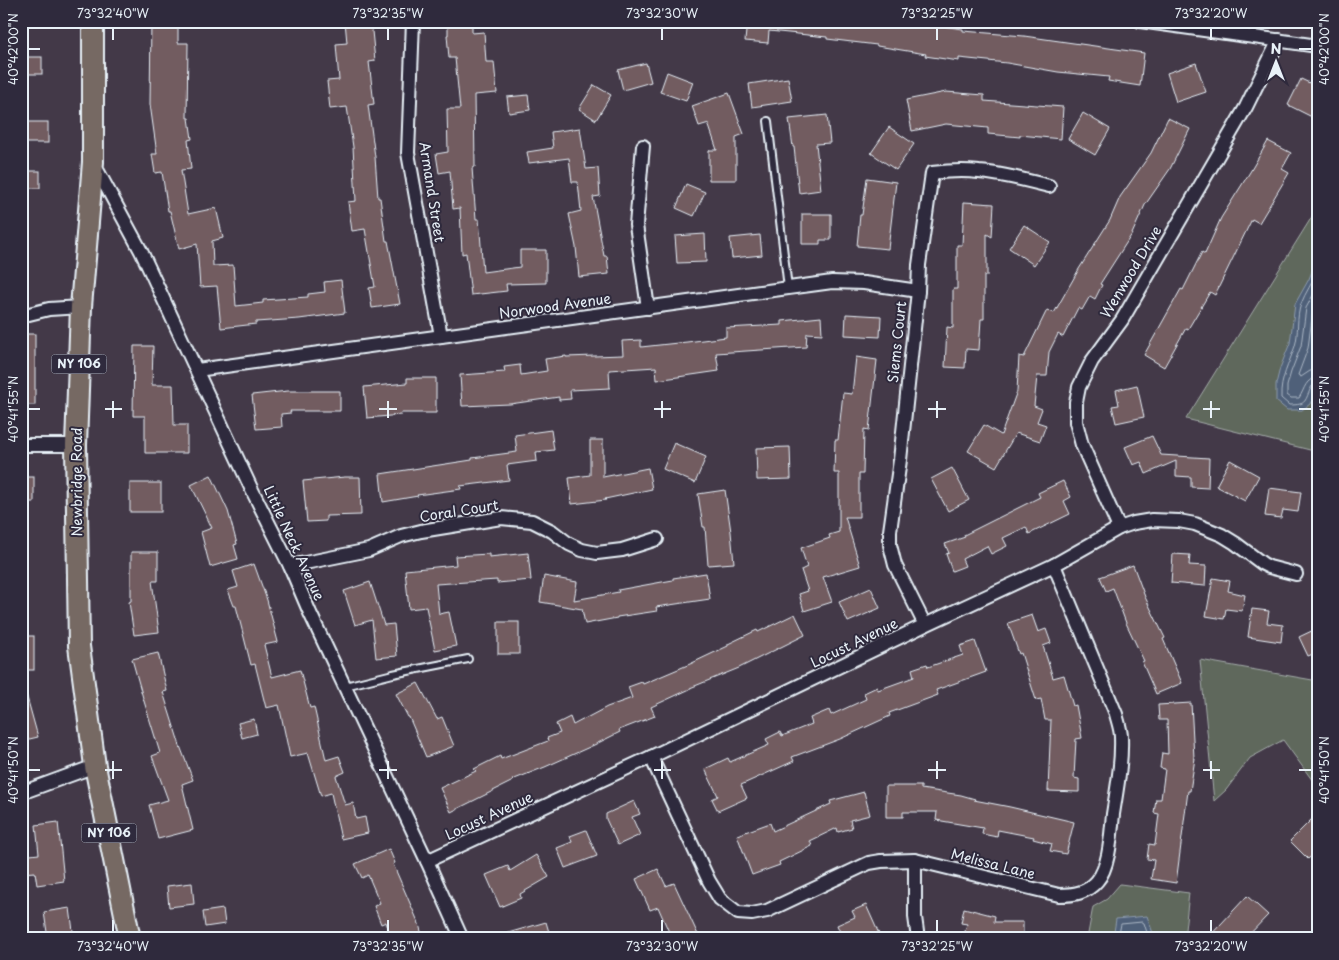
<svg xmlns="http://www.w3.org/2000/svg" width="1339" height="960" font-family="'Playpen Sans',sans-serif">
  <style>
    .green { fill: #5f685c; stroke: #a4acaa }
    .water { fill: #4f6079; stroke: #8c9aac }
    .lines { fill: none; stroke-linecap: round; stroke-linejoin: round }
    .shore { stroke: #abb7c5; stroke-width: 1 }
    .building { fill: #725b61; stroke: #e8f1f8 }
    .service-casing { stroke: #e8f1f8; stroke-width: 10 }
    .minor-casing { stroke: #e8f1f8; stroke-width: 16 }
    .primary-casing { stroke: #e8f1f8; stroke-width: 24 }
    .service { stroke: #2f2a3d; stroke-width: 6 }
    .minor { stroke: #2f2a3d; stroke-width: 12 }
    .primary { stroke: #766964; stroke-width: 20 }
    .ticks { fill: none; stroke: #e8f1f8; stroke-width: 2 }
    .labels { text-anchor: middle; stroke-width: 4; stroke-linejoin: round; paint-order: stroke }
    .shield { fill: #2f2a3d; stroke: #b0b5c0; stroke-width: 1 }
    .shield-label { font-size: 12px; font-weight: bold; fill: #e8f1f8 }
    .street-label { font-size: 14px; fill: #e8f1f8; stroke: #2f2a3d }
    .neatline { fill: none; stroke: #e8f1f8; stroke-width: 2 }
    .ticks-label { font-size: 12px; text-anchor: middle; fill: #e8f1f8 }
  </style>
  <rect width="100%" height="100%" fill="#433948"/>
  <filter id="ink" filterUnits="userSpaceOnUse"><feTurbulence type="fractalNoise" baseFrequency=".02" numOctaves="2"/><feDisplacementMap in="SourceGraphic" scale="10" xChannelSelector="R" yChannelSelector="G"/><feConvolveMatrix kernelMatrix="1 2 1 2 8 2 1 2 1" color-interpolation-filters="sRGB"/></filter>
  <g filter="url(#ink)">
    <g class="green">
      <path d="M1318 207V452L1186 419Z"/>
      <path d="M1200 660 1318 681V788L1283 740 1250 758 1226 790 1214 801Z"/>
      <path d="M1120 884 1189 893 1184 939H1087L1093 907 1107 899Z"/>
    </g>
    <g class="water">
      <path d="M1318 256V384L1310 404 1302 410H1287L1276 401V384L1280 368 1290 343 1295 304 1309 279Z"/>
      <path d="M1147 916 1155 939H1113L1116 919Z"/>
    </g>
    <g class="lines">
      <g class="shore">
        <path d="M1318 270C1313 282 1305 293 1301 304 1296 317 1299 333 1295 346 1289 364 1280 379 1281 398L1289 405C1308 405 1304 401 1312 386L1318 384"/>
        <path d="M1318 286 1306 308 1301 346 1291 372 1287 386V395L1291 398H1299C1305 389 1305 378 1318 378"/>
        <path d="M1318 302 1313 310 1308 348 1298 375 1301 377 1310 371 1318 370"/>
        <path d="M1118 939 1121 924 1142 922 1144 923 1149 939"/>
      </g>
    </g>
    <g class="building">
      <path d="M151 21H178V43H188L187 118H189L192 139 188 140 191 169 181 170 188 214 216 208 223 238 212 241 213 266 233 265 236 306 263 303V300L308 297V294L325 292 324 282 341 280 345 313 299 319 256 322V324L221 328 217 286 200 287 197 244 179 249 170 211H168L162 172 155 173 152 154H157L150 104Z"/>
      <path d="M345 21H371L375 61 369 62 374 104 368 105 375 157 378 198H380L386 241H388L400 304 372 308 369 288 375 287 365 229 352 231 348 202 356 201 353 147 347 107 330 109 327 81 339 80 336 44 347 43Z"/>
      <path d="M448 21H472V33L484 32 486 62H494L497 93 474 95 475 167 472 168 476 219H479L483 272 520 267V250H546V283L506 284 507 291 471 295 466 253 462 254 460 208 453 209 450 171 439 173 436 154 448 152 447 109H460L455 58H449L447 35H448Z"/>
      <path d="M747 21H906L963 29V31L1024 36 1144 53 1140 86 1108 81 1109 77 1058 72 1007 63 959 58V61L925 56 926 54 877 46V45L827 39V37L769 31 768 43 745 41Z"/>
      <rect x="21" y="57" width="21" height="17"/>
      <path d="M646 63 651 82 623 90 618 70Z"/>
      <path d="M1196 63 1206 92 1176 102 1167 73Z"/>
      <path d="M667 72 693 82 686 101 660 92Z"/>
      <path d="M788 78 792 101 752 107 749 84Z"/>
      <path d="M1301 79 1318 87V111L1314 118 1288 105Z"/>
      <path d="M594 85 611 95 596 120 579 109Z"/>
      <path d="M946 92 984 95V101L1063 107 1061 139 1020 135V137L988 134V128L946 124 912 131 906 100Z"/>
      <path d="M729 93 744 134 736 137V180H709V150H717L709 126V123L699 126 692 106Z"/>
      <path d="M528 95 530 110 509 113 507 97Z"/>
      <path d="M1083 113 1110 129 1095 155 1068 139Z"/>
      <path d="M827 115 830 143 816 144 821 190 799 193 794 147H793L789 119Z"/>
      <path d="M1168 118 1190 129 1170 169 1145 205 1132 234 1100 284 1102 285 1095 299 1090 296 1082 310 1078 308 1063 337 1058 334 1049 352 1047 376H1037L1034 406 1042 409 1037 422 1046 425 1040 441 1016 433 996 467 968 451 984 425 1001 435 1017 391 1019 356 1024 357 1047 310 1054 313 1079 269 1110 220 1120 197 1151 153Z"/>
      <rect x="21" y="122" width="27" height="21"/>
      <path d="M889 127 914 144 896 170 871 153Z"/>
      <path d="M580 128 586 169 598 168 600 196 593 197 604 256H607L609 274 579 277 576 247 569 214 581 211 578 182H572L569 158 529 163 527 152 553 148 551 132Z"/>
      <path d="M1268 141 1291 153 1282 169 1289 173 1259 223 1252 219 1215 295 1210 292 1188 329 1186 328 1164 367 1144 355 1181 289 1183 290 1202 252 1205 254 1221 218 1250 172Z"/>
      <rect x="21" y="171" width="19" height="17"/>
      <path d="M867 178 896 182 888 249 857 246 860 215H862Z"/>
      <path d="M686 184 705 192 694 216 676 208Z"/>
      <path d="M964 202 994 204 992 237 987 234V276H984V319H981L979 350 966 349 965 368 945 367 947 327 953 328V289H957V245H962Z"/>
      <path d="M802 214H831V240H820V244H802Z"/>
      <path d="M1024 225 1050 242 1034 265 1009 248Z"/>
      <path d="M705 234 706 262 677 263 675 236Z"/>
      <path d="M760 235 762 255 732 258 730 238Z"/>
      <path d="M846 314 881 316 880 337 845 335Z"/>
      <path d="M821 317 822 334 807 333 806 347 716 353 719 371 657 380 656 367 609 370 610 388 570 390 571 399 559 400V397L510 404 462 406 460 375 505 372 504 367 520 365 521 375 547 371 545 359 566 356V357L623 355 622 341 641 340V347L687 342 726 337V328L782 325V321Z"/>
      <rect x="21" y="334" width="14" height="71"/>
      <path d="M134 346H153L152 385H173L174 425H187V453H145V416H133Z"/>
      <path d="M856 357 877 360 869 430 864 429 863 474H859V517H845L860 566 823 577 832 602 804 611 799 594 808 591 801 570 807 567 801 548 830 538 829 535 839 532V473H834L835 440H838L843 393 852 394Z"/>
      <path d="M407 378H436V413H400L401 415 367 418 364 387 407 383Z"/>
      <path d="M1137 385 1144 417 1116 423 1112 406 1119 405 1116 390Z"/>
      <path d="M288 391H340V411H290L291 413 281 414 282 427 256 429 252 395Z"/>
      <path d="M551 430 554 450 536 452 537 461 507 465 509 480 460 486 461 489 417 495 418 496 383 502 380 474 472 460V458L517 452 515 435Z"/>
      <path d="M1152 436 1161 455 1209 458 1208 488 1191 487V477L1176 476V461L1146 474 1141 462 1133 465 1125 447Z"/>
      <path d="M590 440H603V477L648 468 652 489 605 499 606 500 572 504 569 478 590 475Z"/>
      <path d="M674 443 706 457 695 483 663 469Z"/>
      <path d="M790 447 791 479 757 480 756 448Z"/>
      <path d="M1230 460 1259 476 1245 501 1216 486Z"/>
      <path d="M952 468 969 500 948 511 931 479Z"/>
      <path d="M211 475 228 511 237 544 234 545 238 559 210 567 201 532 212 528 191 485Z"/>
      <rect x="21" y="477" width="13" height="25"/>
      <path d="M345 477H360L361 515 326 516V521L307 522 303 481Z"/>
      <path d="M1063 481 1071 497 1064 501 1070 514 1029 534 1026 527 1003 538 1007 546 991 554 987 546 962 559 965 566 952 571 946 554 949 553 945 544 965 537 964 535 1040 497 1038 493Z"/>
      <rect x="130" y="483" width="31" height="29"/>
      <path d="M1269 488 1301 492 1298 512 1283 510 1281 518 1265 516Z"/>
      <path d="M725 490 731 532 734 563 708 565 705 527H703L698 494Z"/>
      <path d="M131 552H158V581H152L159 632 134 635 129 602 131 601Z"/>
      <path d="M528 553 531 580 497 583V580L436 584 439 614 449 612 456 646 435 650 426 607 409 609 405 570 456 565 455 556 489 554V557Z"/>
      <path d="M1173 554 1190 555 1189 565 1206 566 1205 586 1171 583Z"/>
      <path d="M254 564 267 600 278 642 264 645 272 677 300 670 310 708 314 707 326 760 339 756 345 772 336 776 345 805 353 803 356 819 365 817 368 833 341 839 331 793 321 796 308 753 290 757 279 705 266 708 255 664 251 665 236 606H234L228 590 238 587 233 571Z"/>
      <path d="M1133 565 1145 597 1165 638 1163 639 1182 683 1156 694 1142 662 1144 661 1126 623 1113 588 1106 591 1100 577Z"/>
      <path d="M706 573 710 599 656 607 657 611 617 617V618L585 624 582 609 540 602 544 576 577 582 574 600 619 592 618 590 673 580V578Z"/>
      <path d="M1213 578 1230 581 1228 591 1245 595 1242 611 1226 609 1224 619 1206 616Z"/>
      <path d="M370 582 384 625 394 624 397 656 376 658 372 620 355 625 344 591Z"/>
      <path d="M871 588 880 608 848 622 839 602Z"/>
      <path d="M1252 609 1269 611 1267 623 1283 625 1281 642 1248 637Z"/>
      <path d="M795 614 805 635 739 668 690 688V689L651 707 655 716 619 730 620 732 594 745 545 767 512 780 513 781 451 812 440 788 476 771 474 769 500 756 501 759 548 741 547 738 560 733 556 724 570 717 573 725 607 707 632 698 628 687 642 682 643 684 690 664 728 646V644L757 630 758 632Z"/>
      <path d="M1032 615 1038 632 1046 629 1051 643 1043 646 1053 678 1064 675 1073 706 1076 705 1082 738 1076 739 1074 778 1079 779V792L1048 791 1051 720H1045L1041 699 1036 700 1021 653 1019 654 1008 623Z"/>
      <rect x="498" y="622" width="21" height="32"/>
      <path d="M1318 628V652L1308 656 1299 637Z"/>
      <rect x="21" y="636" width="13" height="34"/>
      <path d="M975 641 986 672 936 690 938 695 889 713 890 716 840 739 792 757 794 761 741 785 747 798 718 811 712 799 718 796 705 769 728 758 730 762 769 745 766 739 780 732 782 736 812 724 810 718 829 710 831 715 866 699 864 693 877 687 878 690 914 677 912 669 927 664 928 667 963 655 960 646Z"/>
      <path d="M158 653 167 691 163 692 180 746 193 780 182 784 193 830 158 839 149 805 168 800 152 756 160 753 143 698 132 659Z"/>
      <path d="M418 683 437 719 442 717 454 746 426 757 409 717H408L396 694Z"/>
      <path d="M25 690 38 737 21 741V691Z"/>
      <path d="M1191 703 1194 758H1195L1190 791H1188L1176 883 1151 879 1154 860 1147 859 1149 844 1155 845 1159 814 1154 813 1156 799H1161L1165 769 1160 768 1162 753 1168 754 1167 720H1159L1158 705Z"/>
      <path d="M254 719 257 734 242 738 238 723Z"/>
      <path d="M886 786H921V789L961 795 975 799 974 800 1010 807 1074 822 1066 854 1050 851 1052 844 1033 839 1034 837 998 830 997 837 982 834 983 828 936 820 937 812H903V817H886Z"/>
      <path d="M864 792 870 815 850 820 852 828 838 832 837 828 810 841 812 846 779 862 780 865 752 875 737 835 770 823 773 831 831 804 830 801Z"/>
      <path d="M634 801 640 814 632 817 640 835 618 845 606 819V814Z"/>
      <path d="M1318 813V850L1308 859 1290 841Z"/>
      <path d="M58 822 64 881 37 885 35 872 21 873V856L39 854 36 825Z"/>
      <path d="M586 830 597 856 565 868 557 848 572 842 570 836Z"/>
      <path d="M389 849 395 863 393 864 419 924 423 939H391L386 922 381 924 374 906 380 903 368 875 362 878 355 864Z"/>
      <path d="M536 855 549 877 520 894 521 898 500 907 486 875 508 866 510 871Z"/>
      <path d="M658 869 666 886 674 883 700 939H672L658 907 650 910 636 879Z"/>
      <path d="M192 883 194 904 169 907 167 886Z"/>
      <path d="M1247 896 1268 915 1245 939H1207Z"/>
      <path d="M866 905 879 934 869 939H843L837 925 855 917 852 911Z"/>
      <path d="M70 908 74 939H48L44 912Z"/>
      <path d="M964 908 995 916 994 922H1023V939H963L967 924 961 923Z"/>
      <path d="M223 909 225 924 205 927 203 912Z"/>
      <path d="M546 922 551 939H502L501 935Z"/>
    </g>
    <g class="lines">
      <g class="service-casing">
        <g id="service">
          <path d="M768 121 788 288"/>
          <path d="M345 686 393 674 468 659"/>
        </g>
      </g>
      <g class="minor-casing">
        <g id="minor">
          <path d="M413 21 408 153 441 336"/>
          <path d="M1140 21 1318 46"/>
          <path d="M643 146 636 225 648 308"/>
          <path d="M94 164 141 251 251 488 290 566 310 613 427 861 462 939"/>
          <path d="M21 316 49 309 81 307"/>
          <path d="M197 370 832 282 864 283 918 291"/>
          <path d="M21 445H76"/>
          <path d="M1119 528 1082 445 1076 422V402L1079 387 1092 361 1122 320 1246 107 1279 40"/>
          <path d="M290 566 369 550 401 536 421 531 501 518 532 521 552 531 569 544 582 550 597 553 622 550 657 539"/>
          <path d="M925 625 895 565 890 545V531L900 460 918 291 919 265 932 173C948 171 963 170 979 172 1003 174 1026 180 1049 186"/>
          <path d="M651 757 709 881 720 899 738 913 752 914 767 911 869 863 881 861 915 860 1059 895C1074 895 1087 893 1097 881 1110 866 1111 833 1113 814 1117 788 1122 763 1121 737 1121 730 1118 722 1116 714L1054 565"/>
          <path d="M21 793 95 766"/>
          <path d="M915 860V917L918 939"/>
          <path d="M427 861 651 757 925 625 1054 565 1119 528 1134 523 1152 520 1179 521 1195 524 1222 535 1235 543 1263 564 1269 567 1296 574"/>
        </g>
      </g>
      <g class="primary-casing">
        <path id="primary" d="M93 21V162L81 307 76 445 79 646 95 766 130 939"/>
      </g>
      <use href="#service" class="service"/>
      <use href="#minor" class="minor"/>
      <use href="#primary" class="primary"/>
    </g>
  </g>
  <path class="ticks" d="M113 28V40M388 28V40M662 28V40M937 28V40M1211 28V40M28 49H40M1299 49H1312M113 401V418M388 401V418M662 401V418M937 401V418M1211 401V418M28 409H40M105 409H122M379 409H397M654 409H671M928 409H946M1203 409H1220M1299 409H1312M113 761V779M388 761V779M662 761V779M937 761V779M1211 761V779M28 770H40M105 770H122M379 770H397M654 770H671M928 770H946M1203 770H1220M1299 770H1312M113 920V932M388 920V932M662 920V932M937 920V932M1211 920V932"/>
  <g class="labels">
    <g class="shield">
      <rect x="51.5" y="354.5" width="55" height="19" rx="4"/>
      <rect x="81.5" y="823.5" width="55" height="19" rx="4"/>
    </g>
    <g class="shield-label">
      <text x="79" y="368">NY 106</text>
      <text x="109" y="837">NY 106</text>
    </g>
    <g class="street-label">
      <text transform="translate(432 192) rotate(81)" y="5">Armand Street</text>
      <text transform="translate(1131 272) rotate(-59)" y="5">Wenwood Drive</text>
      <text transform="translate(555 306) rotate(-8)" y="5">Norwood Avenue</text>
      <text transform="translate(897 342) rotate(-84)" y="5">Siems Court</text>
      <text transform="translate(77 482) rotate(-90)" y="5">Newbridge Road</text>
      <text transform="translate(459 511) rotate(-9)" y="5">Coral Court</text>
      <text transform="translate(294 543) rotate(65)" y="5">Little Neck Avenue</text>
      <text transform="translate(854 643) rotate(-26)" y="5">Locust Avenue</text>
      <text transform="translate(489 816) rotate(-25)" y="5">Locust Avenue</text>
      <text transform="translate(993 864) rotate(14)" y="5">Melissa Lane</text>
    </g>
  </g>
  <rect width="1339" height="960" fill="none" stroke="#2f2a3d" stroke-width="55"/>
  <g transform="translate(1276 62)" stroke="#2f2a3d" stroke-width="4" paint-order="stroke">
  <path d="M0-4L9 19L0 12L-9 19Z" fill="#e8f1f8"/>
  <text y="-8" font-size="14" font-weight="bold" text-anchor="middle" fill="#e8f1f8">N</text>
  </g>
  <rect x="28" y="28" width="1284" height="904" class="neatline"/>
  <g class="ticks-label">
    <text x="113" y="18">73°32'40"W</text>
    <text x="388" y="18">73°32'35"W</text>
    <text x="662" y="18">73°32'30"W</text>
    <text x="937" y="18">73°32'25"W</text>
    <text x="1211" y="18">73°32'20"W</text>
    <text transform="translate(14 49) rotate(-90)" y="4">40°42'00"N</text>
    <text transform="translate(1325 49) rotate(-90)" y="4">40°42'00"N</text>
    <text transform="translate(14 409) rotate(-90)" y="4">40°41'55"N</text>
    <text transform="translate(1325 409) rotate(-90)" y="4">40°41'55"N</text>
    <text transform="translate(14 770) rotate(-90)" y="4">40°41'50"N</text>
    <text transform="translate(1325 770) rotate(-90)" y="4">40°41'50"N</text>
    <text x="113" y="951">73°32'40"W</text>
    <text x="388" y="951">73°32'35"W</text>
    <text x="662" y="951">73°32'30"W</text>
    <text x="937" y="951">73°32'25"W</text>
    <text x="1211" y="951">73°32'20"W</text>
  </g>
</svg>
